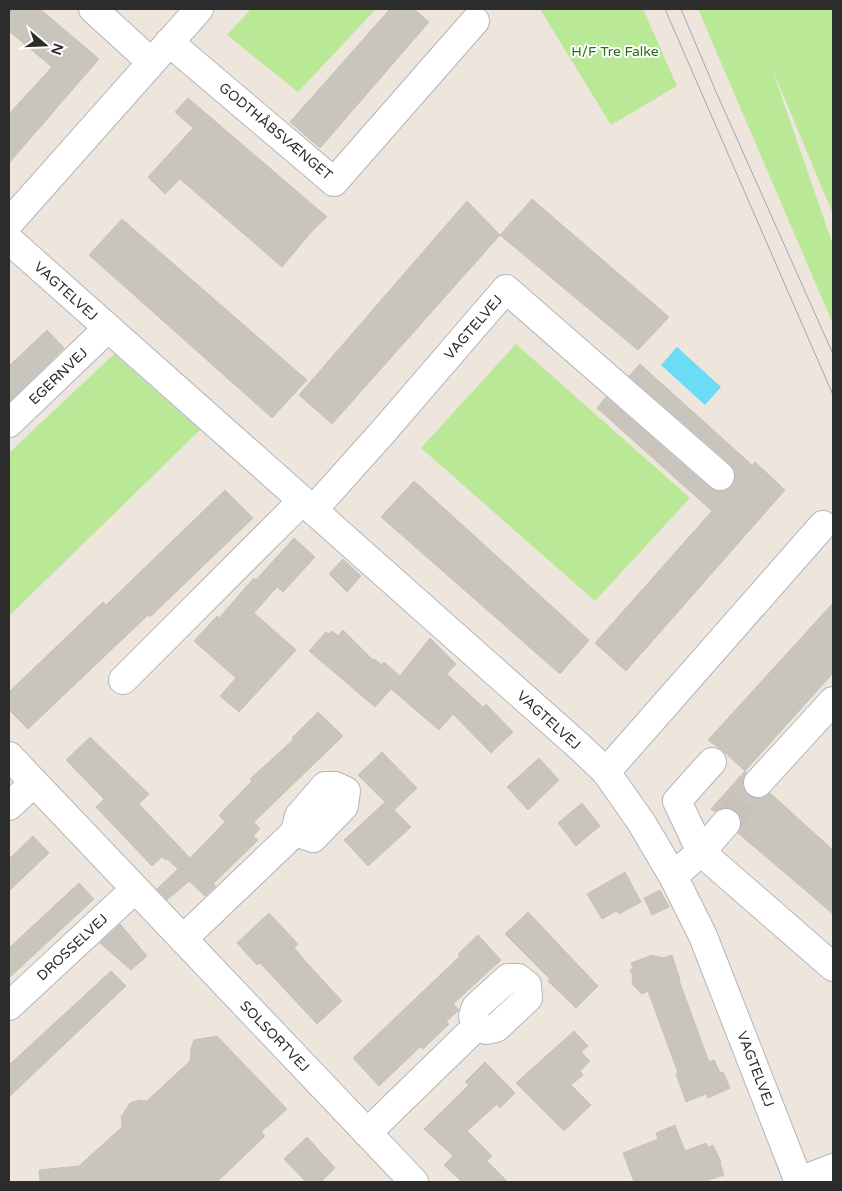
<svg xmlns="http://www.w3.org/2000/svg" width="842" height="1191" font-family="'Varela Round',sans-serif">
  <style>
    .green { fill: #b9e897 }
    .water { fill: #6bdbf6 }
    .building { fill: #c9c4bc; stroke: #cac2b7 }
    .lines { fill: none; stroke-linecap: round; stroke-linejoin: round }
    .minor-tunnel { stroke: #c7c1ba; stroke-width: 28; stroke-dasharray: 28 14; stroke-linecap: butt }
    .minor-casing { stroke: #b1b5c0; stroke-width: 30 }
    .minor { stroke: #fff; stroke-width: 28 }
    .tram { stroke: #9fa5b7; stroke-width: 1 }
    .labels { text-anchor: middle; stroke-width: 4; stroke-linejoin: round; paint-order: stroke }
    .park-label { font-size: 14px; fill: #2f6e16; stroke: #fff }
    .street-label { font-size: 14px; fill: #2c2c2c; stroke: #fff }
  </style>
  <rect width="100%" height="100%" fill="#eee6dd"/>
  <g class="green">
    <path d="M251 9H376L298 92 227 35Z"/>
    <path d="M540 9H643L677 86 611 125Z"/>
    <path d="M698 9H833V214L771 66 833 245V324Z"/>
    <path d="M516 344 690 498 595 601 421 448Z"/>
    <path d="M114 354 200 430 9 616V453Z"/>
  </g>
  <path class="water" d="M677 347 721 387 705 405 661 365Z"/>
  <g class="building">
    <path d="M9 9H40L99 59 9 163V114L52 67 9 31Z"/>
    <path d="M390 9H414L429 22 320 148 290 122Z"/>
    <path d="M188 98 327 217 313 230 282 267 180 179 165 194 148 177 193 128 175 112Z"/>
    <path d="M532 199 669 317 638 350 500 235Z"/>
    <path d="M467 201 500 235 332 424 299 395Z"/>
    <path d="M122 219 307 380 272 418 89 255Z"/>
    <path d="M47 330 64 348 9 402V366Z"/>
    <path d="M640 364 752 465 755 462 785 490 626 671 595 643 712 511 597 408 606 397 710 488 717 491H725L732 486 735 479V471L730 464 629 376Z"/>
    <path d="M414 481 589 640 560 674 381 517Z"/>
    <path d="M225 490 253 518 150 617 148 615 28 729 9 710V692L103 602 106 605Z"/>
    <path d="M294 538 315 557 283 592 277 587 254 613 296 650 239 712 220 696 236 678 194 641 217 616 219 618 254 578 256 580Z"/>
    <path d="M343 559 361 576 347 592 329 574Z"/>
    <path d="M833 603V673L745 771 722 750 708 740Z"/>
    <path d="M343 630 373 660 374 659 382 665 384 662 400 676 430 638 456 664 447 674 483 707 486 704 513 732 491 753 453 714 439 730 391 689 375 707 309 651 326 632 329 634 332 631 338 636Z"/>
    <path d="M318 712 343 736 254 822 260 829 253 836 258 840 214 883 211 881 216 886 205 896 189 881 167 900 157 889 178 869 167 859 166 860 162 857 152 866 96 807 104 799 66 760 90 737 149 794 139 804 190 858 225 822 219 815 252 781 250 779 294 739 292 738Z"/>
    <path d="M382 752 417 788 394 810 411 827 368 866 344 840 385 802 358 775Z"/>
    <path d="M539 758 559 780 528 810 507 787Z"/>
    <path d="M745 771 746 773 743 780V787L748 795 755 798H762L770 793 833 850V914L738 833 741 826V818L737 812 728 808H720L715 812 711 809Z"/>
    <path d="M582 803 600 826 576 846 558 823Z"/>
    <path d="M33 836 49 853 9 891V859Z"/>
    <path d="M625 872 641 902 619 914 616 911 602 919 587 894Z"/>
    <path d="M79 883 94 899 9 978V948Z"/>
    <path d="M660 890 669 907 652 915 644 898Z"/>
    <path d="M528 912 598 986 576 1008 548 981 550 979 505 934Z"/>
    <path d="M269 913 298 944 294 947 306 962 342 1001 317 1024 260 963 257 965 237 943Z"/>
    <path d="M120 924 147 956 131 970 100 943Z"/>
    <path d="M478 935 501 960 453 1004 459 1010 446 1022 449 1024 423 1049 421 1046 379 1086 353 1058 460 956 458 954Z"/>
    <path d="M652 955 663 958 672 955 680 980H679L709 1062 714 1060 720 1073 723 1072 730 1088 708 1098 706 1094 686 1102 676 1074 678 1073 648 991 642 994 632 984 633 976 630 970 633 968 631 963Z"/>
    <path d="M111 971 126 986 9 1097V1065Z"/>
    <path d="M574 1031 588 1046 581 1052 590 1061 580 1071 583 1075 571 1085 591 1105 564 1131 516 1083Z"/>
    <path d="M217 1036 287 1109 261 1132 265 1136 217 1182H40L39 1170 79 1166 122 1127 121 1117 130 1103 139 1100 147 1101 190 1061 191 1048 194 1040Z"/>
    <path d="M485 1062 515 1093 500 1108 497 1104 467 1131 492 1156 487 1161 508 1182H462L444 1165 453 1156 424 1129 469 1085 465 1082Z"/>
    <path d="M675 1125 685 1151 706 1143 708 1147 713 1145 721 1162 720 1163 724 1175 703 1182H634L623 1153 658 1139 656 1133Z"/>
    <path d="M307 1137 335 1168 321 1182H306L284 1159Z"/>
  </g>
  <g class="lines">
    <path class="minor-tunnel" d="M726 823 758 783"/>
    <g class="minor-casing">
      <g id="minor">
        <path d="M93 9 151 62"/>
        <path d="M169 42 334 182 475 21"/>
        <path d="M9 223 199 9"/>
        <path d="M9 240 581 748 606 772 641 822 673 876 703 936 799 1182"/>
        <path d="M9 423 108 328"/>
        <path d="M313 510 382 433 506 289 720 476"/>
        <path d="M123 680 302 501"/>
        <path d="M9 756 414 1182"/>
        <path d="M712 762 677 801 701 852 726 823"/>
        <path d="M606 772 823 525"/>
        <path d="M758 783 833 701"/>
        <path d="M9 806 34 783"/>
        <path d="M673 876 701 852 833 967"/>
        <path d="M183 939 295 832 299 816 325 786H335L346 791 344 806 313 838 295 832"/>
        <path d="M508 978H518L527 985 528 998 496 1028 486 1030 477 1026 473 1016 476 1007Z"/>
        <path d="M9 1006 135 889"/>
        <path d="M367 1133 477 1026"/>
        <path d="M797 1182 833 1168"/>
      </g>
    </g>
    <use href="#minor" class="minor"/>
    <g class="tram">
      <path d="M665 9 833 395"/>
      <path d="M681 9 717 94 833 354"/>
    </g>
  </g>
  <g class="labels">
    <g class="park-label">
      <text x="615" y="56">H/F Tre Falke</text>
    </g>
    <g class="street-label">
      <text transform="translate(276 131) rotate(40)" y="5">GODTHÅBSVÆNGET</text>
      <text transform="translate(66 291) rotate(42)" y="5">VAGTELVEJ</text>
      <text transform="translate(473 327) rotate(-49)" y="5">VAGTELVEJ</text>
      <text transform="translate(58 376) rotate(-44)" y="5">EGERNVEJ</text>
      <text transform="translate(549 720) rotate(42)" y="5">VAGTELVEJ</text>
      <text transform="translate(72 947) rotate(-43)" y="5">DROSSELVEJ</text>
      <text transform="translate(275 1036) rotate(46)" y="5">SOLSORTVEJ</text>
      <text transform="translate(756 1069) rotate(69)" y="5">VAGTELVEJ</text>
    </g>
  </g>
  <rect width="842" height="1191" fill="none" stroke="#2c2c2c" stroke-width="20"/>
  <g transform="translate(45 45) rotate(109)" stroke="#ffffff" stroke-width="4" paint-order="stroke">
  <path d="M0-4L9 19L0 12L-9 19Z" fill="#2c2c2c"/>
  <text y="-8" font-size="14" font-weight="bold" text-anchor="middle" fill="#2c2c2c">N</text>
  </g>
</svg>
